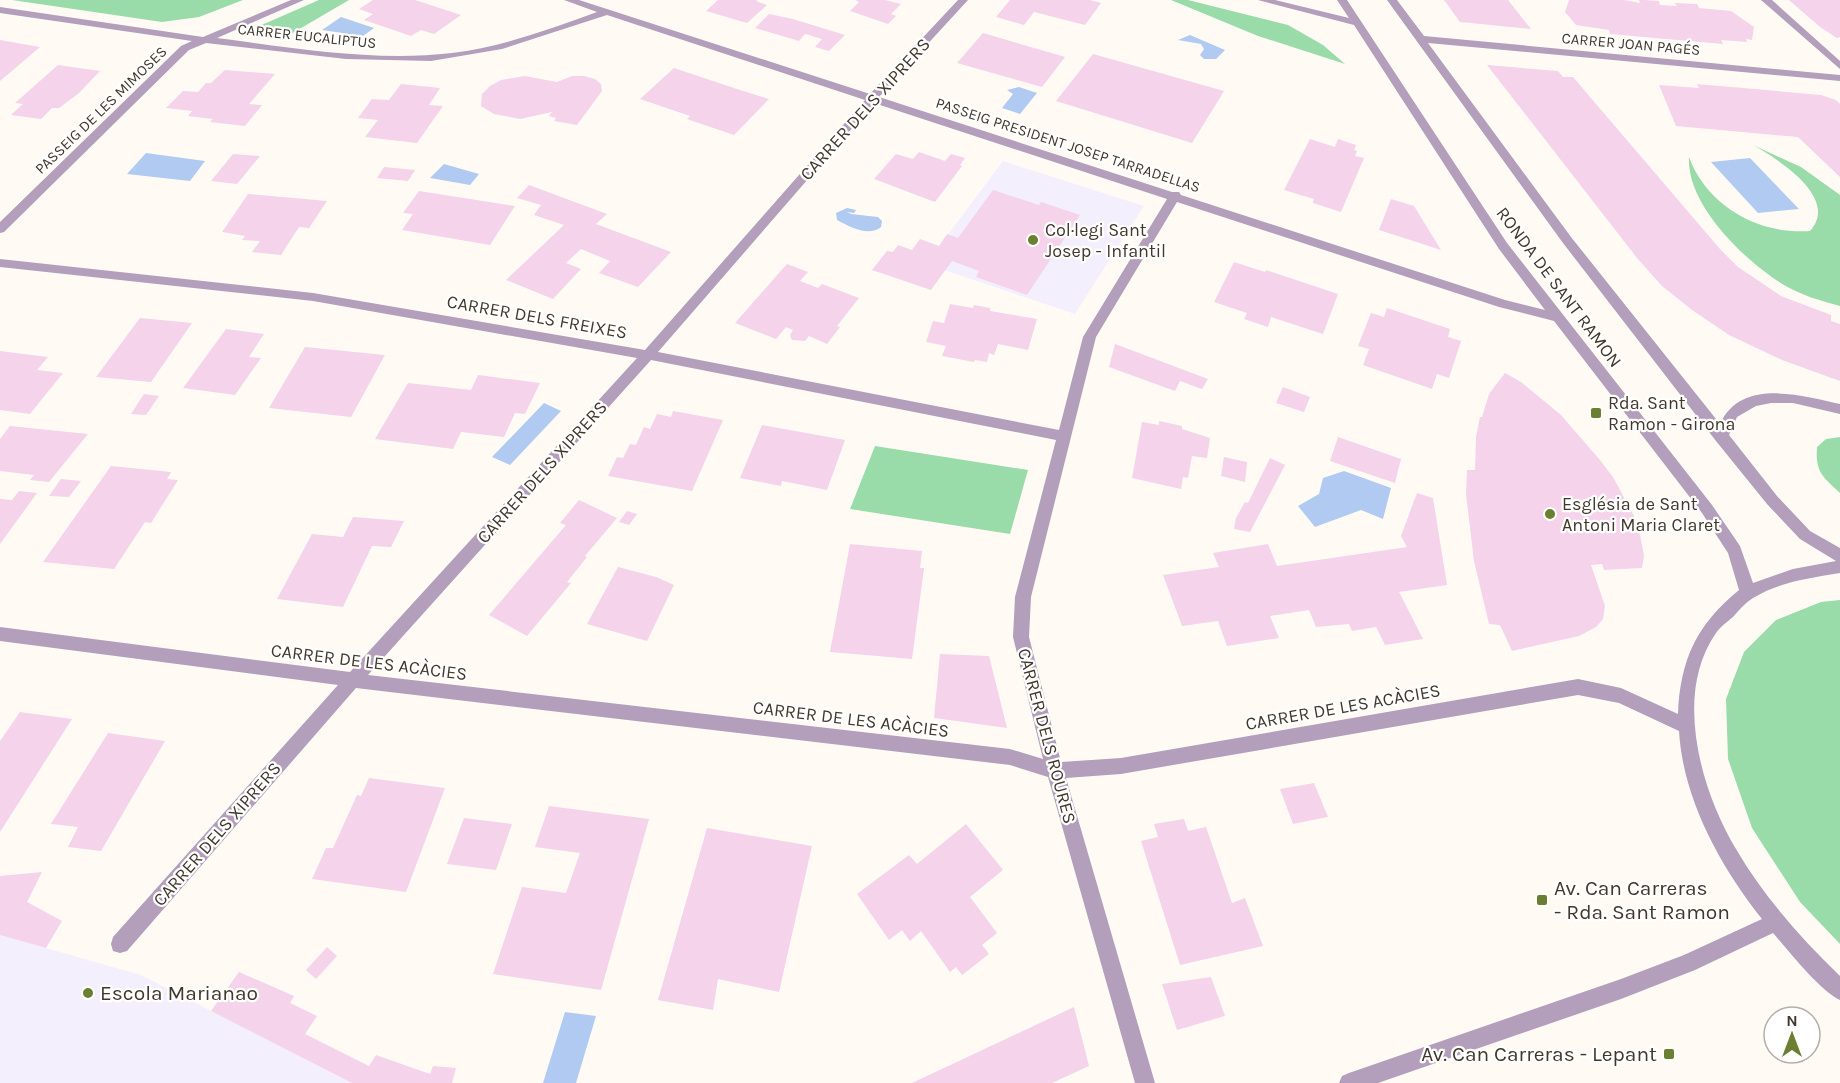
<svg xmlns="http://www.w3.org/2000/svg" width="1840" height="1083" font-family="Karla,sans-serif">
  <style>
    .education { fill: #f3effc }
    .green { fill: #99dcaa }
    .water { fill: #b1caf2 }
    .building { fill: #f5d3eb }
    .lines { fill: none; stroke-linecap: round; stroke-linejoin: round }
    .street { fill: #b39ebb; fill-rule: evenodd }
    .poi-dot { fill: #6a7f31; stroke: #fff; stroke-width: 2 }
    .labels { text-anchor: middle; stroke-width: 4.5; stroke-linejoin: round; paint-order: stroke }
    .far-street-label { font-size: 15px; fill: #41382b; stroke: #fff }
    .street-label { font-size: 18px; fill: #41382b; stroke: #fff }
    .poi-label { font-size: 18px; fill: #41382b; stroke: #fff; text-anchor: start }
    .near-poi-label { font-size: 21px; fill: #41382b; stroke: #fff; text-anchor: start }
  </style>
  <rect width="100%" height="100%" fill="#fffbf4"/>
  <g class="education">
    <path d="M1003 161 1144 206 1075 314 926 264Z"/>
    <path d="M0 935 141 975 352 1083H0Z"/>
  </g>
  <g class="green">
    <path d="M12 0H243L199 17 162 22Z"/>
    <path d="M319 0H349L284 38 254 33 257 27Z"/>
    <path d="M1171 0H1188L1288 25 1323 45 1345 64 1258 36Z"/>
    <path d="M1753 145 1801 167 1840 195V306C1821 301 1801 295 1784 285 1746 262 1686 205 1689 157 1707 206 1759 235 1810 231 1840 198 1778 159 1753 145Z"/>
    <path d="M1840 437V493C1823 477 1815 472 1817 447L1826 439Z"/>
    <path d="M875 446 1028 470 1010 534 850 509Z"/>
    <path d="M1840 600V944L1800 902 1752 828 1728 759 1726 699 1744 652 1776 620 1821 602Z"/>
  </g>
  <g class="water">
    <path d="M341 17 374 28 363 36 322 30Z"/>
    <path d="M1190 35 1225 50 1216 59H1204L1200 55 1204 49 1201 44 1178 40Z"/>
    <path d="M1019 87 1037 93 1020 114 1002 108 1013 94 1007 90Z"/>
    <path d="M146 153 205 161 190 181 127 174Z"/>
    <path d="M1750 158 1799 209 1758 213 1711 162Z"/>
    <path d="M444 164 479 174 470 185 430 178Z"/>
    <path d="M847 208 856 210 854 213 847 212 851 214 878 217 882 221 881 227C869 237 850 227 837 220L836 213Z"/>
    <path d="M544 403 561 411 510 465 492 457Z"/>
    <path d="M1344 471 1391 488 1383 519 1361 510 1315 527 1298 506 1319 494 1323 478Z"/>
    <path d="M565 1012 596 1016 576 1083H543Z"/>
  </g>
  <g class="building">
    <path d="M373 0H415L461 15 434 34 421 30 411 36 364 20 373 14 359 9Z"/>
    <path d="M718 0H758L756 1 767 5 747 23 706 11Z"/>
    <path d="M855 0H885L901 4 891 14 896 16 888 24 850 11 859 2Z"/>
    <path d="M1010 0H1090L1101 3 1085 25 1034 12 1024 25 996 17Z"/>
    <path d="M1444 0H1508L1531 29 1460 22Z"/>
    <path d="M1569 0H1624L1640 3 1639 0H1645L1659 1 1660 5 1677 6 1675 3 1697 4 1699 8 1731 11 1754 27 1752 40 1746 39 1747 42 1721 40 1723 44 1610 34 1609 30 1576 25 1565 12Z"/>
    <path d="M1789 0H1840V37L1837 38 1820 27Z"/>
    <path d="M769 14 793 19 845 35 829 51 815 47 822 39 805 34 799 41 755 28Z"/>
    <path d="M983 33 1065 57 1042 87 957 63Z"/>
    <path d="M0 40 40 47 0 81Z"/>
    <path d="M1093 54 1224 91 1192 143 1056 101Z"/>
    <path d="M58 65 100 71 79 93 59 108H52L41 119 11 115 23 104 15 103Z"/>
    <path d="M1487 65 1558 71 1563 77H1573L1720 249 1738 267 1781 296 1831 315V321L1840 324V381L1782 360 1729 335 1692 310 1662 286 1637 258Z"/>
    <path d="M674 68 740 90 769 99 734 135 687 119 690 116 640 99Z"/>
    <path d="M225 70 275 74 249 104 262 105 245 126 210 122 213 119 188 116 192 111 166 108 183 91 198 92 206 83H211Z"/>
    <path d="M525 76 557 82 572 76H584L595 79 601 84 602 91 577 125 554 121 556 118 549 116 552 112 520 119 494 114 481 106 482 94 490 86 501 80Z"/>
    <path d="M401 84 440 88 429 105 443 106 417 143 365 137 378 120 358 118 372 99 389 100Z"/>
    <path d="M1697 84 1821 95 1836 100 1840 104V177L1798 137 1676 126 1659 85 1699 88Z"/>
    <path d="M1310 139 1335 147 1338 139 1356 145 1354 150 1357 151 1355 156 1364 158 1341 212 1313 203 1314 199 1284 190Z"/>
    <path d="M919 152 945 161 951 154 965 158 960 165 962 166 935 202 874 179 896 154 913 159Z"/>
    <path d="M233 154 260 156 237 184 211 181Z"/>
    <path d="M384 167 415 170 408 181 377 178Z"/>
    <path d="M529 185 607 214 596 224 671 252 638 287 599 273 610 261 581 249 566 263 581 269 553 299 506 280 564 225 534 215 541 205 517 198Z"/>
    <path d="M993 190 1039 205 1041 202 1080 215 1027 295 976 277 979 271 952 261 931 290 872 270 887 251 893 252 898 245 912 250 920 239 939 246 947 234 958 238Z"/>
    <path d="M419 191 515 206 490 245 402 230 413 214 403 213Z"/>
    <path d="M248 194 305 199 327 201 309 228 299 227 281 255 252 252 260 241 242 240 245 236 222 232Z"/>
    <path d="M1391 199 1414 206 1441 250 1379 230Z"/>
    <path d="M1234 262 1265 272 1266 270 1338 294 1323 334 1271 317 1268 327 1244 319 1247 313 1214 302Z"/>
    <path d="M787 264 808 272 800 281 818 288 822 284 859 298 837 326 840 327 827 344 809 336 805 341 792 340 790 335 793 330 786 327 776 339 735 323Z"/>
    <path d="M950 304 973 308 974 305 990 308V311L1037 319 1028 350 998 344 994 355 989 353 987 362 975 360 974 362 942 356 946 346 926 342 933 321 944 323Z"/>
    <path d="M1387 308 1450 329 1448 337 1461 341 1449 378 1437 374 1432 389 1363 365 1369 349 1358 346 1371 313 1384 317Z"/>
    <path d="M140 318 192 323 151 382 96 377Z"/>
    <path d="M226 329 264 334 249 357 261 358 235 395 183 388Z"/>
    <path d="M1115 344 1208 379 1202 389 1180 381 1175 391 1109 367Z"/>
    <path d="M305 347 385 355 351 417 269 408Z"/>
    <path d="M0 351 48 357 37 370 63 373 30 414 0 410Z"/>
    <path d="M1505 373 1521 382 1561 415 1600 460 1613 477 1634 516 1639 529 1644 556 1642 568 1604 570 1602 564 1591 565 1605 606 1603 619 1596 627 1579 636 1512 651 1500 625 1489 624 1474 561 1466 494 1467 470H1475L1476 437 1480 417H1482L1489 394Z"/>
    <path d="M478 375 540 383 525 414 515 413 504 437 461 432 453 449 375 439 408 383 471 390Z"/>
    <path d="M1283 387 1310 397 1304 412 1276 403Z"/>
    <path d="M144 394 159 396 146 415 131 414Z"/>
    <path d="M673 411 723 420 692 491 608 476 617 457 623 458 630 444 636 445 644 427 650 429 657 414 671 417Z"/>
    <path d="M1159 421 1182 426V429L1210 438 1207 458 1192 456 1188 478 1183 477 1181 489 1132 478 1142 422 1159 425Z"/>
    <path d="M762 425 845 440 827 490 782 481 781 486 740 478Z"/>
    <path d="M10 426 88 434 49 482 30 480 34 475 0 471V439Z"/>
    <path d="M1338 437 1401 459 1395 483 1330 461Z"/>
    <path d="M1224 457 1247 462 1245 482 1221 476Z"/>
    <path d="M1270 458 1285 465 1250 532 1234 529 1236 518 1245 502 1248 503Z"/>
    <path d="M111 466 171 472 167 479 178 480 151 523 145 522 114 569 43 562Z"/>
    <path d="M61 479 81 481 69 497 49 496Z"/>
    <path d="M19 491 37 493 0 544V499L12 500Z"/>
    <path d="M1417 493 1433 498 1447 585 1399 592 1423 639 1385 645 1376 627 1352 631 1349 624 1316 627 1309 610 1270 616 1279 638 1227 646 1218 621 1182 626 1163 575 1219 567 1213 553 1268 544 1277 566 1407 547 1401 536Z"/>
    <path d="M579 500 617 518 585 556 587 557 567 582 571 583 527 636 489 615 566 525 560 523Z"/>
    <path d="M627 511 637 514 629 525 619 522Z"/>
    <path d="M353 517 404 521 391 547 372 546 343 607 277 599 312 534 343 537Z"/>
    <path d="M850 544 922 551 920 568H924L912 659 830 652Z"/>
    <path d="M618 567 656 577 674 585 647 641 587 624Z"/>
    <path d="M940 654 989 656 1007 728 934 718Z"/>
    <path d="M20 712 72 719 0 832V741Z"/>
    <path d="M108 733 165 741 101 851 68 847 78 827 51 824Z"/>
    <path d="M369 778 445 788 406 892 312 879 326 848H333L357 795 361 796Z"/>
    <path d="M1314 783 1328 817 1293 824 1280 789Z"/>
    <path d="M549 806 649 819 601 990 493 974 522 887 566 893 580 853 535 847Z"/>
    <path d="M464 818 512 824 496 870 447 864Z"/>
    <path d="M1184 819 1188 831 1206 827 1232 903 1245 898 1263 946 1180 965 1141 841 1158 837 1154 824Z"/>
    <path d="M966 824 1003 870 970 897 997 933 982 945 989 954 962 975 956 967 950 972 921 931 910 941 902 930 889 940 857 894 909 855 917 864Z"/>
    <path d="M707 828 812 846 779 992 718 979 713 1010 658 1000Z"/>
    <path d="M42 872 27 902 62 921 46 948 0 935V876Z"/>
    <path d="M327 947 337 956 316 979 306 970Z"/>
    <path d="M239 972 294 996 290 1003 317 1016 305 1034 369 1066 376 1055 430 1074 433 1066 456 1068 452 1083H352L211 1011Z"/>
    <path d="M1211 977 1225 1016 1177 1030 1162 984Z"/>
    <path d="M1074 1007 1089 1066 1052 1083H912Z"/>
  </g>
  <g class="lines">
    <g class="street">
      <path d="M291 0H304L217 38C294 48 374 62 452 53 502 47 550 29 597 12L564 0H579L870 94 958 0H968L879 97 1172 192H1179L1181 195 1505 300 1545 310 1499 249 1354 25 1258 0H1275L1349 18 1337 0H1347L1507 243 1712 505 1740 546 1753 583 1793 569 1836 561 1800 539 1767 504 1716 441 1563 243 1387 0H1397L1424 36 1840 75V81L1428 43 1571 237 1720 424C1741 378 1801 395 1840 404V414L1793 403H1771L1756 406 1737 417 1729 435 1777 496 1810 531 1840 548V573C1810 578 1779 582 1753 598 1745 603 1739 610 1733 617 1727 622 1721 626 1716 633 1673 694 1701 791 1736 849 1764 897 1801 938 1840 976V1000C1820 991 1788 950 1773 933L1695 970 1621 999 1378 1083H1339L1342 1076 1349 1073 1621 979 1684 955 1762 919C1720 866 1683 799 1679 731L1619 703 1578 695 1121 774 1066 778 1155 1083H1135L1048 777 1010 765 356 688 127 951 120 953 113 951 111 944 113 937 338 685 0 641V627L350 672 637 358 313 301 0 267V259L313 293 645 350 865 100 607 15 502 49 431 61 346 59 206 43 189 50 4 232 0 233V222L181 46 192 41 0 13V7L203 37ZM874 103 1167 199 1083 337 1059 430 658 352ZM1177 202 1499 307 1554 321 1702 513 1728 553 1739 590C1697 624 1680 660 1678 714L1621 688 1578 679 1121 758 1061 762 1029 637 1031 597 1096 337ZM651 360 1056 440 1015 597 1013 637 1043 759 1010 749 368 675Z"/>
      <path d="M1761 0H1772L1840 61V69Z"/>
    </g>
  </g>
  <g class="poi-dot">
    <circle cx="1033" cy="240" r="6"/>
    <rect x="1590" y="407" width="12" height="12" rx="3"/>
    <circle cx="1550" cy="514" r="6"/>
    <rect x="1536" y="894" width="12" height="12" rx="3"/>
    <circle cx="88" cy="993" r="6"/>
    <rect x="1663" y="1048" width="12" height="12" rx="3"/>
  </g>
  <g class="labels">
    <g class="far-street-label">
      <text transform="translate(307 36) rotate(6)" y="5">CARRER EUCALIPTUS</text>
      <text transform="translate(1631 44) rotate(5)" y="5">CARRER JOAN PAGÉS</text>
      <text transform="translate(101 110) rotate(-44)" y="5">PASSEIG DE LES MIMOSES</text>
      <text transform="translate(1068 145) rotate(18)" y="5">PASSEIG PRESIDENT JOSEP TARRADELLAS</text>
    </g>
    <g class="street-label">
      <text transform="translate(865 109) rotate(-48)" y="6">CARRER DELS XIPRERS</text>
      <text transform="translate(1559 287) rotate(53)" y="6">RONDA DE SANT RAMON</text>
      <text transform="translate(537 317) rotate(10)" y="6">CARRER DELS FREIXES</text>
      <text transform="translate(542 472) rotate(-48)" y="6">CARRER DELS XIPRERS</text>
      <text transform="translate(369 662) rotate(7)" y="6">CARRER DE LES ACÀCIES</text>
      <text transform="translate(1343 707) rotate(-10)" y="6">CARRER DE LES ACÀCIES</text>
      <text transform="translate(851 719) rotate(7)" y="6">CARRER DE LES ACÀCIES</text>
      <text transform="translate(1047 736) rotate(75)" y="6">CARRER DELS ROURES</text>
      <text transform="translate(217 834) rotate(-49)" y="6">CARRER DELS XIPRERS</text>
    </g>
    <g class="poi-label">
      <text x="1045" y="236">Col·legi Sant<tspan x="1045" dy="21">Josep - Infantil</tspan></text>
      <text x="1608" y="409">Rda. Sant<tspan x="1608" dy="21">Ramon - Girona</tspan></text>
      <text x="1562" y="510">Església de Sant<tspan x="1562" dy="21">Antoni Maria Claret</tspan></text>
    </g>
    <g class="near-poi-label">
      <text x="1554" y="895">Av. Can Carreras<tspan x="1554" dy="24">- Rda. Sant Ramon</tspan></text>
      <text x="100" y="1000">Escola Marianao</text>
      <text x="1657" y="1061" text-anchor="end">Av. Can Carreras - Lepant</text>
    </g>
  </g>
  <g transform="translate(1792 1035)"><circle r="28" fill="#ffffff" stroke="#b3afaa" stroke-width="1.5"/>
  <path d="M0-4.5L10 22L0 15L-10 22Z" fill="#6a7f31"/>
  <text y="-9" font-size="16" font-weight="bold" text-anchor="middle" fill="#41382b">N</text>
  </g>
</svg>
